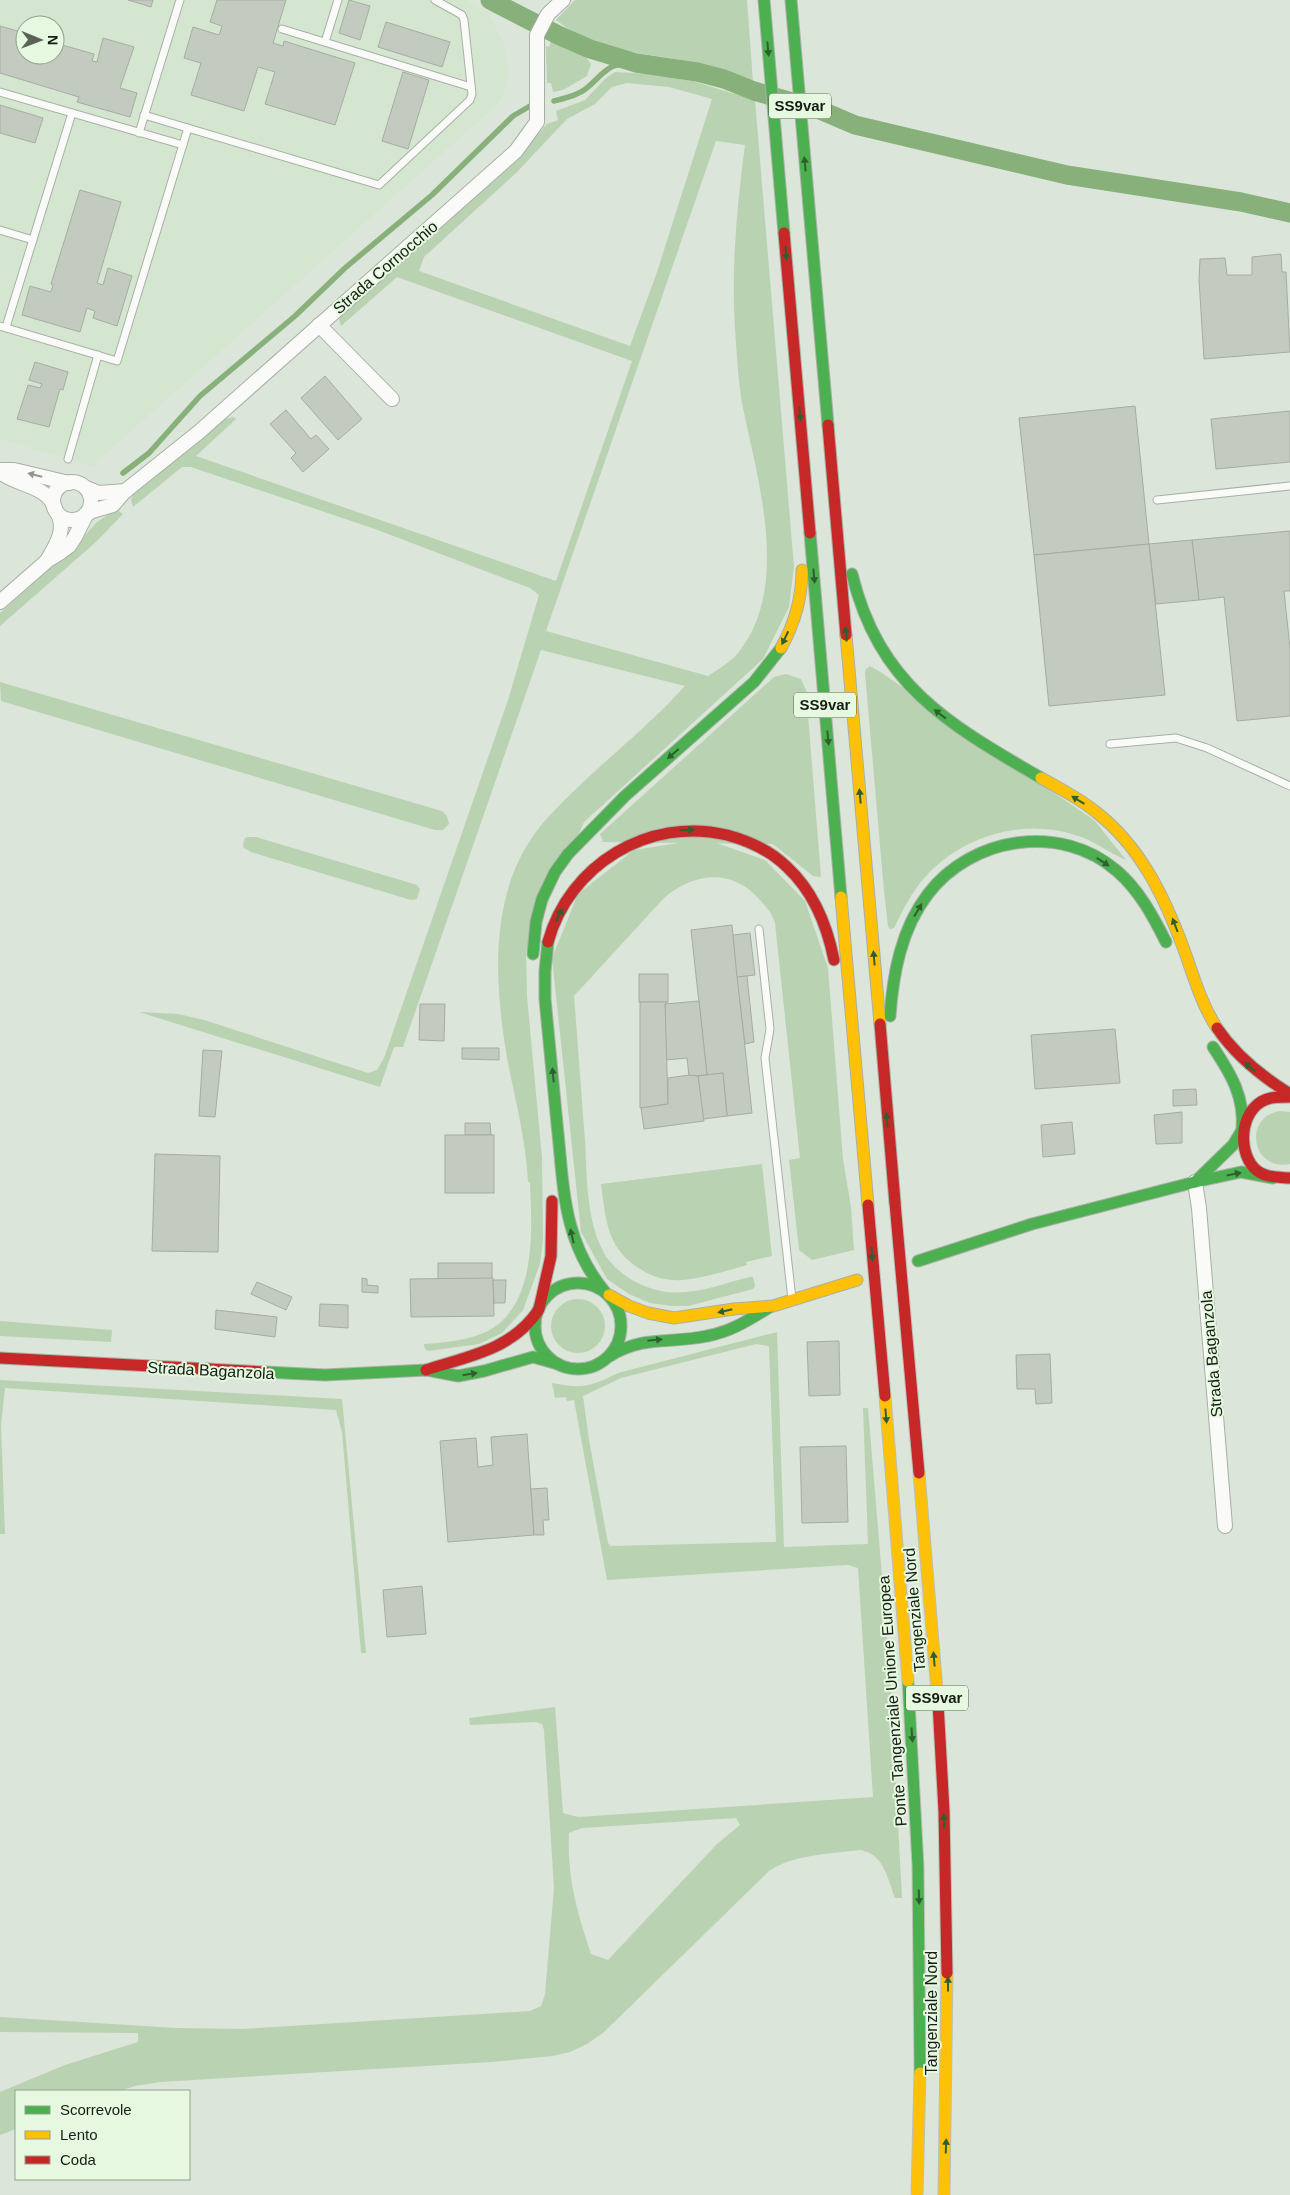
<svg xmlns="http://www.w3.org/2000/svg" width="1290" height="2195" font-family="Arial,sans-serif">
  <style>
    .built { fill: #d5e6d0; fill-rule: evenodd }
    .green { fill: #b9d2b1; fill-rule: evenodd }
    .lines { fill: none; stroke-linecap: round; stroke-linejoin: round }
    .stream { stroke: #87b07a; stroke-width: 5.5 }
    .canal { stroke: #87b07a; stroke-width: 19 }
    .building { fill: #c3cbc0; stroke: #a6aca3 }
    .lane-casing { stroke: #a8b0a6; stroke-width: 9 }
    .street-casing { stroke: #a8b0a6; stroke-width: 16 }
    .fast-casing { stroke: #a8b0a6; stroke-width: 13 }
    .slow-casing { stroke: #a8b0a6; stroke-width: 13 }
    .jam-casing { stroke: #a8b0a6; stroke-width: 13 }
    .lane { stroke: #fafbf9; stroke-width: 7 }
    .street { stroke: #fafbf9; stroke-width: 14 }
    .fast { stroke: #4caf50; stroke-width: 11 }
    .slow { stroke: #ffc107; stroke-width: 11 }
    .jam { stroke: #c62828; stroke-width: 11 }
    .fast-bridge-casing { stroke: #bbc0ba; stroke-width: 13; stroke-linecap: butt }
    .slow-bridge-casing { stroke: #bbc0ba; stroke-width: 13; stroke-linecap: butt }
    .jam-bridge-casing { stroke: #bbc0ba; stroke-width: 13; stroke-linecap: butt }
    .fast-bridge { stroke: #4caf50; stroke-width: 11 }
    .slow-bridge { stroke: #ffc107; stroke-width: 11 }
    .jam-bridge { stroke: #c62828; stroke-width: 11 }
    .oneway { fill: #2e5f2f }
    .oneway2 { fill: #939792 }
    .labels { text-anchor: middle; stroke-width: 4; stroke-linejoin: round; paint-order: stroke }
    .shield { fill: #e6f9e0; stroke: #545f51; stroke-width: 1 }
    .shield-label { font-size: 15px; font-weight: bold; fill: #161d14 }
    .street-label { font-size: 16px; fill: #161d14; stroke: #e6f9e0 }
  </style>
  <rect width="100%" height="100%" fill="#dce5d9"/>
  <path class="built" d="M0 0H467L488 12 504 44 509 76 501 101 92 466 0 439ZM25 25H55V55H25Z"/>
  <g class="green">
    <path d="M575 0H747L753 82C728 72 702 64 675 59 628 51 596 51 556 20Z"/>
    <path d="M552 39 584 55 591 64 587 76 563 90 553 92 551 83H547L546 46 549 47Z"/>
    <path d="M615 72 650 74 692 81 755 100 793 555 794 566 789 607 763 659 584 822 526 952 527 996 542 1158 543 1239 540 1264 523 1310 502 1333 479 1344 428 1351 425 1349 424 1344C444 1343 470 1340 488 1331 537 1305 532 1229 530 1183L528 1182C526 1141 516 1103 508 1063 494 983 487 889 543 823 586 774 641 735 685 686L541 650 403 1047H394L380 1087 139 1012 178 1014 204 1020 368 1073 377 1070 384 1058 508 700 539 595 530 588 375 529 191 467H182L133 507 131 500 134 493 225 419 233 417 236 419 196 456 556 581 632 361 397 277 341 326 339 319 341 315 524 150 547 124 558 120 556 111 585 100 606 78ZM627 83 669 87 712 99 657 272 630 346 419 271 424 257 517 172 567 119 595 104 612 87ZM716 141 745 145C737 206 731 267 735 329 737 355 738 382 743 408 758 481 791 588 738 653 730 662 719 669 708 676L546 631Z"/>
    <path d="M116 509 123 514 96 542 0 626V613L76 545 96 523Z"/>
    <path d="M870 666 882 673 1095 821 1126 860C1108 853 1094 840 1075 835 1022 818 963 836 926 876 912 891 903 910 894 928L890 929 888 926 884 891 865 673 866 669Z"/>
    <path d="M786 674 801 679 806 690 821 877 813 876 773 844 603 842 600 834 774 677Z"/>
    <path d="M0 682 442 811 447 816 449 824 443 830H435L1 701Z"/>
    <path d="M248 837H256L417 885 420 889 417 899 411 900 251 852 244 848 243 845 245 838Z"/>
    <path d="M705 839 765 860 805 901 828 968 843 1159 851 1207 854 1250 812 1260 799 1250 789 1160 800 1158 775 923C772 913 766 907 760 900 732 868 693 872 663 899L574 996C578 1044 581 1092 585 1140 587 1176 586 1218 603 1251 613 1271 639 1287 661 1291 690 1297 721 1284 750 1277H753L755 1286 753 1289 688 1306H671L650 1303 629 1294 607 1279 581 1232 552 958 578 894 634 850Z"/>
    <path d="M1280 1111 1290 1112V1164C1252 1172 1242 1117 1280 1111Z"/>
    <path d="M762 1164 772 1256 746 1262 747 1265C726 1271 704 1278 683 1280 668 1281 654 1278 642 1270 607 1250 606 1221 601 1184Z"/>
    <circle cx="578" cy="1326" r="27"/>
    <path d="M0 1321 112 1330 111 1342 0 1336Z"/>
    <path d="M777 1332 784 1547 868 1544 863 1408H868L890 1672 902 1898H895C887 1877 884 1854 860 1850 830 1854 794 1854 769 1871L603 2033 587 2044 570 2052 552 2056 492 2062 160 2082 135 2086 119 2091H16V2129L0 2135V2092L65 2065 138 2042V2033L0 2032V2017L176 2028 243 2029 530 2011 541 2006 545 1994 554 1888 544 1730 542 1724 536 1722 470 1725 469 1718 555 1707 563 1813 578 1817 873 1797 858 1568 848 1565 607 1580 574 1400 567 1401 566 1397 555 1398 552 1383C584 1389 589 1387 618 1373ZM756 1344 769 1346 776 1542 611 1546 608 1543 589 1440 583 1396 621 1378ZM736 1818 740 1825 717 1844 608 1960 591 1954C577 1911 567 1879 569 1833L582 1828Z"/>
    <path d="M0 1380 342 1399 366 1653H361L342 1432 336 1410 5 1388 1 1425 5 1534H0Z"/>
  </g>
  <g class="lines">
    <g class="stream">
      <path d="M554 101C566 98 579 95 588 87 606 71 609 62 636 63"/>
      <path d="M123 473 149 453 200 396 295 316 345 268 432 195 513 116 530 106"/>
    </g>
    <path class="canal" d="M490 0 558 35 590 49 636 63 697 72 724 79 754 91 820 110 855 125 1067 175 1241 202 1290 213"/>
  </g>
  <g class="building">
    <path d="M128 0H153L151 7Z"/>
    <path d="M217 0H286L273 43 283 46 284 41 355 63 335 125 265 104 275 72 258 67 244 111 191 95 201 63 184 58 193 27 219 35 222 26 210 22Z"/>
    <path d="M349 0 370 6 360 40 339 33Z"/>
    <path d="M386 22 450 42 442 67 378 47Z"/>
    <path d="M0 26 25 33V55H55V43L94 54 92 61 97 62 103 38 134 47 120 88 137 93 130 117 77 102 79 97 0 73Z"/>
    <path d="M403 72 429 80 408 149 382 141Z"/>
    <path d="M0 105 43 118 35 143 0 133Z"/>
    <path d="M80 190 121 202 97 283 103 285 108 268 132 276 117 326 93 318 95 311 87 308 80 332 22 315 30 286 51 292 53 285 51 284Z"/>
    <path d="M1281 254 1282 272H1286L1290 352 1204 359 1199 280 1200 259 1225 258 1227 275H1252V257Z"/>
    <path d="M35 362 68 372 63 390 60 389 49 427 17 419 28 385 40 388 42 384 29 380Z"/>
    <path d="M325 376 362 419 338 440 301 398Z"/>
    <path d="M1135 406 1149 544 1034 555 1019 418Z"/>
    <path d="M286 410 311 439 316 435 329 449 303 472 291 458 296 453 270 424Z"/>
    <path d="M1290 411V462L1216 469 1211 419Z"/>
    <path d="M1290 531V591H1284L1290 648V716L1237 721 1224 597 1199 600 1192 540Z"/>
    <path d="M1192 540 1199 600 1156 604 1149 544Z"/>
    <path d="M1149 544 1165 695 1049 706 1034 555Z"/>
    <path d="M732 925 752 1113 727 1116 723 1073 707 1075 691 930Z"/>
    <path d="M750 933 755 975 737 977 733 935Z"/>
    <rect x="639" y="974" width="29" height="28"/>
    <path d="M747 976 754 1042 745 1044 737 977Z"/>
    <path d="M699 1001 707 1075 689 1076 687 1058 666 1060 665 1004Z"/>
    <path d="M640 1002H667L665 1004 668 1104 640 1108Z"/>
    <path d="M420 1004H445L444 1041 419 1040Z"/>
    <path d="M1115 1029 1120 1083 1035 1089 1031 1035Z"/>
    <path d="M462 1048H499V1060L462 1059Z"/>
    <path d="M203 1050 222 1051 215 1117 199 1116Z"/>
    <path d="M723 1073 727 1116 703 1119 698 1076Z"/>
    <path d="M689 1075 698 1076 704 1121 644 1129 641 1108 668 1104V1078Z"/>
    <path d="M1196 1089 1197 1105 1173 1106V1090Z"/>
    <path d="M1182 1112V1143L1156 1144 1154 1115Z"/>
    <path d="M1072 1122 1075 1154 1043 1157 1041 1125Z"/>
    <path d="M465 1123H490L491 1135H465Z"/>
    <rect x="445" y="1135" width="49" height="58"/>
    <path d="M155 1154 220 1156 218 1252 152 1251Z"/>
    <rect x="438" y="1263" width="54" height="16"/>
    <path d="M362 1278 367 1279V1285L378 1286V1293L362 1292Z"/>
    <path d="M493 1278 494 1316 411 1317 410 1279Z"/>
    <path d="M493 1280H506L505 1303H494Z"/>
    <path d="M257 1282 292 1297 286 1310 251 1294Z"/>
    <path d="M320 1304 348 1305V1328L319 1326Z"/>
    <path d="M216 1310 277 1317 275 1337 215 1329Z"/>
    <path d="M839 1341 840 1395 809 1396 807 1342Z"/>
    <path d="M1050 1354 1052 1403 1036 1404 1035 1389H1017L1016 1355Z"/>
    <path d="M527 1434 534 1535 448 1542 440 1441 476 1438 478 1467 493 1465 491 1437Z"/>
    <path d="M846 1446 848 1522 802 1523 800 1447Z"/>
    <path d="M547 1488 549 1520H543L544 1535H534L531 1489Z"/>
    <path d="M422 1586 426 1634 387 1637 383 1590Z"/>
  </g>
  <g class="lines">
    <g class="lane-casing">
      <g id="lane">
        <path d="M282 29 471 87"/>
        <path d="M325 42 338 0"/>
        <path d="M0 92 183 145"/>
        <path d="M144 115 379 185 470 100 472 94 464 20 462 15 435 0"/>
        <path d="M139 133 180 0"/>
        <path d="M0 230 33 240"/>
        <path d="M0 326 117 361 188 128"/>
        <path d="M6 327 72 113"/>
        <path d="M68 459 98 355"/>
        <path d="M1157 500 1290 486"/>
        <path d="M1110 744 1176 738 1207 748 1290 786"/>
        <path d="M759 929 770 1029 765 1058 792 1299"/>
      </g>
    </g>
    <g class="street-casing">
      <g id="street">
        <path d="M319 325 392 399"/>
        <path d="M0 470H14L69 483"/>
        <path d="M0 472C17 486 47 485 55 508"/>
        <circle cx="72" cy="501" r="19"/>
        <path d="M86 488 99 493 126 491"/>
        <path d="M48 559C56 545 66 530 58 514"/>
        <path d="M0 602 48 560 61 552 69 546 75 537 86 515 92 511 113 505 124 492 199 432 516 151 537 122V35L548 14 563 0"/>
        <path d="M1195 1182 1199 1208 1225 1526"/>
      </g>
    </g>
    <g class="fast-casing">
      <g id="fast">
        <path d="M764 0 784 233"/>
        <path d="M791 0 828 425"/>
        <path d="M810 533 841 897"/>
        <path d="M852 574C879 685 948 724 1041 778"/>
        <path d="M548 942 545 971V999C549 1041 553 1082 557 1124 564 1187 562 1240 605 1292"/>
        <path d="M533 954 536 922 542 899 555 872 568 854 625 796 754 682 781 648"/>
        <path d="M890 1016C893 974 901 929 928 894 971 837 1061 822 1117 871 1139 890 1153 916 1166 942"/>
        <path d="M1213 1047C1231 1074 1245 1097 1242 1130"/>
        <path d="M1195 1182 1233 1145 1242 1130"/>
        <path d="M918 1261 1032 1224 1195 1182 1241 1172 1273 1178"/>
        <circle cx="578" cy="1326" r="43"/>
        <path d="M610 1356C644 1335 670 1344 707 1336 733 1331 748 1320 770 1307"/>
        <path d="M265 1372 325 1375 427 1370 458 1376 484 1371 533 1357 558 1364"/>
      </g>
    </g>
    <g class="slow-casing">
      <g id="slow">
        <path d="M846 635 880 1024"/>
        <path d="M781 648C795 623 802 598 802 570"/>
        <path d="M1041 778C1059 788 1079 798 1096 812 1140 846 1164 896 1183 947 1193 974 1201 1004 1217 1028"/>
        <path d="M841 897 868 1205"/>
        <path d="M609 1295 629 1306 648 1313 674 1318 734 1309 773 1306 857 1280"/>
      </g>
    </g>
    <g class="jam-casing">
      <g id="jam">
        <path d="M784 233 810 533"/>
        <path d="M828 425 846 635"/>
        <path d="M548 942C569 865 649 816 727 835 749 841 771 851 787 867 814 892 827 925 834 960"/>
        <path d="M880 1024 895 1203"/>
        <path d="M1217 1028C1236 1056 1261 1076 1290 1094"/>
        <path d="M1290 1097C1284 1097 1277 1097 1271 1098 1241 1104 1236 1148 1254 1168 1264 1178 1277 1177 1290 1178"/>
        <path d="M539 1309 551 1256 552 1201"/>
        <path d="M0 1358 265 1372"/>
        <path d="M426 1370C469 1356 511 1350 538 1311"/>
      </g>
    </g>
    <use href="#lane" class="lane"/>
    <use href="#street" class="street"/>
    <use href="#fast" class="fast"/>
    <use href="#slow" class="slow"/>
    <use href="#jam" class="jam"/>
    <g class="fast-bridge-casing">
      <path id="fast-bridge" d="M908 1681 918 1866 920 2073"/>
    </g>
    <g class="slow-bridge-casing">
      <g id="slow-bridge">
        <path d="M885 1396 908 1681"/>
        <path d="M919 1473 938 1703"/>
        <path d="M917 2195 920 2073"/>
        <path d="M944 2195 947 1973"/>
      </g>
    </g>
    <g class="jam-bridge-casing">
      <g id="jam-bridge">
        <path d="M895 1203 919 1473"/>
        <path d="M868 1205 885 1396"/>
        <path d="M938 1703 944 1811 947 1973"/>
      </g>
    </g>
    <use href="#fast-bridge" class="fast-bridge"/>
    <use href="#slow-bridge" class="slow-bridge"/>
    <use href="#jam-bridge" class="jam-bridge"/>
  </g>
  <defs><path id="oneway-solid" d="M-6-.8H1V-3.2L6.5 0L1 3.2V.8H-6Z" transform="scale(1.25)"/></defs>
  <g class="oneway">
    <use href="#oneway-solid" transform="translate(768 49) rotate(85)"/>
    <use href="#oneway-solid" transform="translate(805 164) rotate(-95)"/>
    <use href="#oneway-solid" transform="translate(786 253) rotate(85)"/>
    <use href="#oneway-solid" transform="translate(800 414) rotate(85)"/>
    <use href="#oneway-solid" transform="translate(814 576) rotate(85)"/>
    <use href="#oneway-solid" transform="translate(846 634) rotate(-95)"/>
    <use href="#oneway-solid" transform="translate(785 638) rotate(116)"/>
    <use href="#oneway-solid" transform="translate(940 714) rotate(-142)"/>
    <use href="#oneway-solid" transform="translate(828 738) rotate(85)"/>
    <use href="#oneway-solid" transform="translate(673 754) rotate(139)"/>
    <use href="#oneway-solid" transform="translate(860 796) rotate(-95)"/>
    <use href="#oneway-solid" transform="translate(1078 800) rotate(-149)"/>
    <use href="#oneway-solid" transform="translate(687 830) rotate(-2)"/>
    <use href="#oneway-solid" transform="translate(1103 862) rotate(33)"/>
    <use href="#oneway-solid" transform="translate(918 910) rotate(-59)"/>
    <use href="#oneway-solid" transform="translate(559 915) rotate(-64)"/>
    <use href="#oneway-solid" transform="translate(1175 925) rotate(-111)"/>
    <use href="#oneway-solid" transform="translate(874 958) rotate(-95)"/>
    <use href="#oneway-solid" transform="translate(1250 1067) rotate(-138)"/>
    <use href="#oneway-solid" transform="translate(553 1075) rotate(-96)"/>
    <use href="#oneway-solid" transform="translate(887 1120) rotate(-95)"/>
    <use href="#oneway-solid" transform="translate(1234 1174) rotate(-11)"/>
    <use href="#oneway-solid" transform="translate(572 1236) rotate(-103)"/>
    <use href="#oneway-solid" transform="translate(872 1254) rotate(85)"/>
    <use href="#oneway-solid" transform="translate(725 1311) rotate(167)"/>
    <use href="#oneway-solid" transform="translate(655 1340) rotate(-6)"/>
    <use href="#oneway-solid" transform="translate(470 1374) rotate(-9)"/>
    <use href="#oneway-solid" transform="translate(886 1416) rotate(85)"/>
    <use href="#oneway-solid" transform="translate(934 1659) rotate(-95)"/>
    <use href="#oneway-solid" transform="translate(912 1735) rotate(86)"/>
    <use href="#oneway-solid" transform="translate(944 1821) rotate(-92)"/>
    <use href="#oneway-solid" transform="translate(919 1897) rotate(88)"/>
    <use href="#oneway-solid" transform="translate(948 1984) rotate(-90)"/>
    <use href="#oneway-solid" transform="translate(946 2146) rotate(-88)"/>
  </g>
  <use class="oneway2" href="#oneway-solid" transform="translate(35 475) rotate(-166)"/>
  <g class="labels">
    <g class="shield">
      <rect x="769" y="93.5" width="62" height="25" rx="4"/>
      <rect x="794" y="692.5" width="62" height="25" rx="4"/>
      <rect x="906" y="1685.5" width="62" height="25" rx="4"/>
    </g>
    <g class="shield-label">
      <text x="800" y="111">SS9var</text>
      <text x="825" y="710">SS9var</text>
      <text x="937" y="1703">SS9var</text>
    </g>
    <g class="street-label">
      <text transform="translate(385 267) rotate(-41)" y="6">Strada Cornocchio</text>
      <text transform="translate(1211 1354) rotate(-95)" y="6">Strada Baganzola</text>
      <text transform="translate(211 1370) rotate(3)" y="6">Strada Baganzola</text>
      <text transform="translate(914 1610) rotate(-95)" y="6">Tangenziale Nord</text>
      <text transform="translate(892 1701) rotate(-94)" y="6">Ponte Tangenziale Unione Europea</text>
      <text transform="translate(931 2013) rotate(-90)" y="6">Tangenziale Nord</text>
    </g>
  </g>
  <rect x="15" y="2090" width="175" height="90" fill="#e6f9e0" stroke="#93a18e"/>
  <rect x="25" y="2106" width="25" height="8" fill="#4caf50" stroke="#93a18e"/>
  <text x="60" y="2115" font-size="15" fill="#161d14">Scorrevole</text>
  <rect x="25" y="2131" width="25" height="8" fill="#ffc107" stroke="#93a18e"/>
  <text x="60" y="2140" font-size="15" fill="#161d14">Lento</text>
  <rect x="25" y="2156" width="25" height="8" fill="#c62828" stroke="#93a18e"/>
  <text x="60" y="2165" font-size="15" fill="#161d14">Coda</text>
  <g transform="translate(40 40) rotate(91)"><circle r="24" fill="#e6f9e0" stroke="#93a18e"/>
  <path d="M0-4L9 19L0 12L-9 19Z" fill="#5b6359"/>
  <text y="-8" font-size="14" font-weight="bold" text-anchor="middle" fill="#161d14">N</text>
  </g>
</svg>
